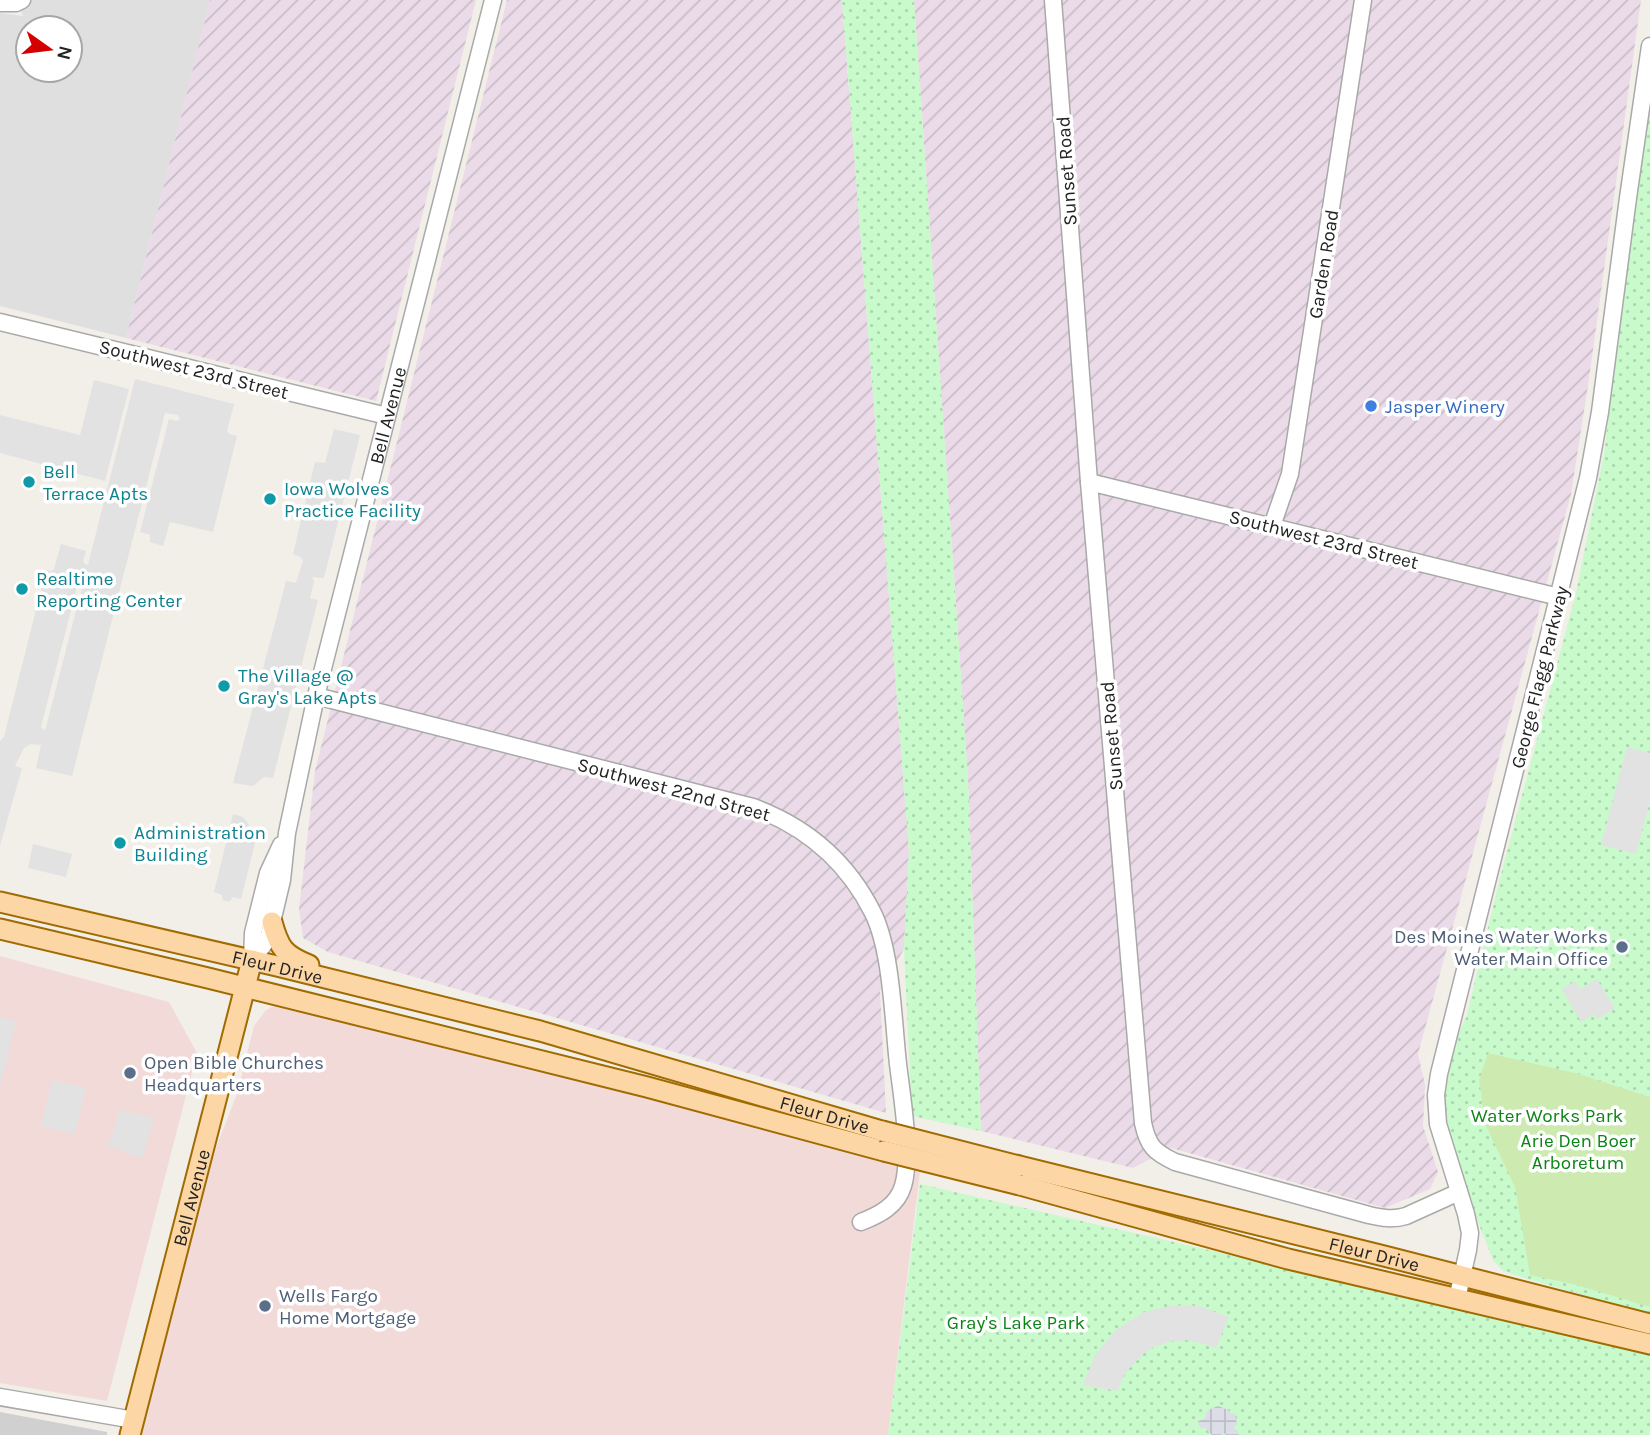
<svg xmlns="http://www.w3.org/2000/svg" width="1650" height="1435" font-family="Karla,sans-serif">
  <style>
    .residential { fill: #e0dfdf; fill-rule: evenodd }
    .commercial { fill: #f2dad9 }
    .industrial { fill: url(#industrial-furrows) }
    .religious { fill: #d0d0d0 }
    .park { fill: url(#park-dots) }
    .garden { fill: #cdebb0 }
    .parking { fill: #e2e2e2; fill-rule: evenodd }
    .plaza { fill: url(#plaza-grid) }
    .lines { fill: none; stroke-linecap: round; stroke-linejoin: round }
    .minor-casing { stroke: #a9a9a9; stroke-width: 19 }
    .major-casing { stroke: #a06b00; stroke-width: 23 }
    .minor { stroke: #fff; stroke-width: 16 }
    .major { stroke: #fcd6a4; stroke-width: 19 }
    .major-bridge-casing { stroke: #a06b00; stroke-width: 23; stroke-linecap: butt }
    .major-bridge { stroke: #fcd6a4; stroke-width: 19 }
    .shop-dot { fill: #3f7fe0; stroke: #fff; stroke-width: 2.5 }
    .culture-dot { fill: #0f9aa8; stroke: #fff; stroke-width: 2.5 }
    .service-dot { fill: #5c6f8a; stroke: #fff; stroke-width: 2.5 }
    .labels { text-anchor: middle; stroke-width: 7; stroke-linejoin: round; paint-order: stroke }
    .street-label { font-size: 19px; fill: #222; stroke: #fff }
    .shop-label { font-size: 19px; fill: #366cbe; stroke: #fff; text-anchor: start }
    .culture-label { font-size: 19px; fill: #0d838f; stroke: #fff; text-anchor: start }
    .service-label { font-size: 19px; fill: #4e5e75; stroke: #fff; text-anchor: start }
    .park-label { font-size: 19px; fill: #0c8416; stroke: #fff }
  </style>
  <defs>
    <pattern id="industrial-furrows" width="10" height="10" patternUnits="userSpaceOnUse" patternTransform="scale(1.75)"><rect width="10" height="10" fill="#ebdbe8"/><path d="M-1 1l2-2M0 10L10 0M9 11l2-2" fill="none" stroke="#c9bcc7"/></pattern>
    <pattern id="park-dots" width="8" height="8" patternUnits="userSpaceOnUse" patternTransform="scale(1.75)"><rect width="8" height="8" fill="#c8facc"/><path d="M2 2h.1M6 6h.1" fill="none" stroke="#acd6af" stroke-width="1.8" stroke-linecap="round"/></pattern>
    <pattern id="plaza-grid" width="8" height="8" patternUnits="userSpaceOnUse" patternTransform="scale(1.75)"><rect width="8" height="8" fill="#dddde8"/><path d="M0 4h8M4 0v8" fill="none" stroke="#bdbdc7"/></pattern>
  </defs>
  <rect width="100%" height="100%" fill="#f2efe9"/>
  <path class="residential" d="M17 0H210L126 338 0 306V13L23 16ZM28 28H70V70H28Z"/>
  <g class="commercial">
    <path d="M0 956 169 1002 197 1053 107 1401 0 1383Z"/>
    <path d="M283 1005 884 1151 885 1164 920 1172 888 1435H130L148 1367 214 1153 237 1094 254 1026 266 1010 274 1006Z"/>
  </g>
  <g class="industrial">
    <path d="M210 0H476L376 401 126 338Z"/>
    <path d="M507 0H842L909 851 904 949 880 991 886 1113 328 952 303 938 299 909 315 771Z"/>
    <path d="M914 0H1641L1589 379 1571 494 1418 1054 1425 1085 1423 1126 1438 1172 1430 1189 1385 1208 1171 1148 1133 1168 981 1131 968 778Z"/>
  </g>
  <path class="religious" d="M0 1412 107 1432V1435H0Z"/>
  <g class="park">
    <path d="M842 0H914L968 778 981 1131 912 1116 904 949 909 851Z"/>
    <path d="M1650 85V1316L1624 1309 1597 1299 1514 1275 1503 1271 1493 1260 1451 1154 1442 1124 1443 1088 1454 1042 1466 1018 1500 878 1576 593 1604 454 1641 148Z"/>
    <path d="M920 1184 1432 1301 1650 1355V1435H888Z"/>
  </g>
  <path class="garden" d="M1488 1053 1579 1074 1650 1097V1307L1573 1284 1530 1275 1515 1187 1486 1126 1479 1080Z"/>
  <g class="parking">
    <path d="M135 379 234 404 227 431 229 434 237 436 213 532 170 522 163 546 150 542V535L140 532 169 419 177 421 180 419 178 415 165 413 72 776 36 768 41 745 31 744 24 748 15 766 22 768 0 846V741L4 737 46 570 51 571 54 569 61 544 86 551 83 561 85 564 88 565ZM79 579 84 580 45 731 41 727Z"/>
    <path d="M94 380 129 389 105 481 0 453V415L80 435Z"/>
    <path d="M334 429 360 435 324 578 312 577 314 581 310 598 318 600 273 778 264 777 253 786 233 783 286 581 296 583 303 560 300 557 293 554 315 462 325 463Z"/>
    <path d="M1627 747 1650 753V801L1636 854 1601 845Z"/>
    <path d="M233 814 243 817 248 823 251 832 257 835 241 899 233 897 229 902 223 900 222 895 214 892Z"/>
    <path d="M33 844 72 854 66 877 28 868Z"/>
    <path d="M1597 979 1615 1008 1597 1019 1594 1014 1581 1022 1562 989 1575 981 1580 989Z"/>
    <path d="M0 1017 16 1021 0 1087Z"/>
    <path d="M52 1080 86 1088 75 1134 41 1126Z"/>
    <path d="M119 1110 154 1118 142 1158 107 1145 115 1128Z"/>
    <path d="M1183 1305 1199 1306 1229 1317 1216 1348 1205 1344 1186 1340 1168 1342 1154 1347 1143 1354 1126 1372 1117 1391 1083 1385 1095 1355 1116 1330 1144 1312 1170 1306Z"/>
  </g>
  <path class="plaza" d="M1218 1406 1228 1410 1232 1414 1235 1413 1237 1424 1234 1427 1239 1435H1226L1224 1433 1221 1435H1212L1205 1428H1201L1198 1425V1421L1204 1419 1208 1410Z"/>
  <g class="lines">
    <g class="minor-casing">
      <g id="minor">
        <path d="M1053 0 1089 482 1143 1123C1148 1146 1154 1152 1175 1162L1369 1215C1382 1218 1393 1220 1406 1216L1459 1192"/>
        <path d="M0 3H16L22 0"/>
        <path d="M0 322 387 416"/>
        <path d="M1089 482 1559 597"/>
        <path d="M1272 526 1290 474 1363 0"/>
        <path d="M316 696 753 807C807 827 847 861 873 913 892 952 893 1020 898 1064 902 1097 912 1156 903 1186 897 1206 879 1215 861 1222"/>
        <path id="s1" d="M252 960 268 939 282 880 287 833 316 696 493 0"/>
        <path d="M252 960 253 933 268 873 281 845"/>
        <path d="M1457 1299 1468 1250 1470 1233 1466 1214 1438 1124 1436 1095 1439 1074 1588 478 1600 412 1628 198 1650 46"/>
        <path d="M0 1397 134 1420"/>
      </g>
    </g>
    <g class="major-casing">
      <g id="major">
        <path id="s2" d="M0 902 277 966 540 1031 882 1131"/>
        <path d="M272 922C279 948 284 955 309 965"/>
        <path d="M0 929 208 978 647 1087 884 1151"/>
        <path id="s3" d="M1019 1166 1384 1256 1650 1324"/>
        <path d="M1020 1185 1288 1259 1650 1344"/>
        <path id="s4" d="M130 1435 252 960"/>
      </g>
    </g>
    <use href="#minor" class="minor"/>
    <use href="#major" class="major"/>
    <g class="major-bridge-casing">
      <g id="major-bridge">
        <path d="M882 1131 1019 1166"/>
        <path d="M884 1151 1020 1185"/>
      </g>
    </g>
    <use href="#major-bridge" class="major-bridge"/>
  </g>
  <circle class="shop-dot" cx="1371" cy="406" r="7"/>
  <g class="culture-dot">
    <circle cx="29" cy="482" r="7"/>
    <circle cx="270" cy="499" r="7"/>
    <circle cx="22" cy="589" r="7"/>
    <circle cx="224" cy="686" r="7"/>
    <circle cx="120" cy="843" r="7"/>
  </g>
  <g class="service-dot">
    <circle cx="1622" cy="947" r="7"/>
    <circle cx="130" cy="1073" r="7"/>
    <circle cx="265" cy="1306" r="7"/>
  </g>
  <g class="labels">
    <g class="street-label">
      <text transform="translate(1066 171) rotate(-94)" y="7">Sunset Road</text>
      <text transform="translate(1323 264) rotate(-81)" y="7">Garden Road</text>
      <text transform="translate(194 369) rotate(14)" y="7">Southwest 23rd Street</text>
      <text dy="7" stroke="none"><textPath href="#s1" startOffset="564">Bell Avenue</textPath></text>
      <text transform="translate(1324 539) rotate(14)" y="7">Southwest 23rd Street</text>
      <text transform="translate(1539 677) rotate(-76)" y="7">George Flagg Parkway</text>
      <text transform="translate(1111 736) rotate(-95)" y="7">Sunset Road</text>
      <text transform="translate(674 789) rotate(15)" y="7">Southwest 22nd Street</text>
      <text dy="7" stroke="none"><textPath href="#s2" startOffset="285">Fleur Drive</textPath></text>
      <text dy="7" stroke="none"><textPath href="#s2" startOffset="852">Fleur Drive</textPath></text>
      <text dy="7" stroke="none"><textPath href="#s4" startOffset="245">Bell Avenue</textPath></text>
      <text dy="7" stroke="none"><textPath href="#s3" startOffset="366">Fleur Drive</textPath></text>
    </g>
    <g class="shop-label">
      <text x="1385" y="413">Jasper Winery</text>
    </g>
    <g class="culture-label">
      <text x="43" y="478">Bell<tspan x="43" dy="22">Terrace Apts</tspan></text>
      <text x="284" y="495">Iowa Wolves<tspan x="284" dy="22">Practice Facility</tspan></text>
      <text x="36" y="585">Realtime<tspan x="36" dy="22">Reporting Center</tspan></text>
      <text x="238" y="682">The Village @<tspan x="238" dy="22">Gray's Lake Apts</tspan></text>
      <text x="134" y="839">Administration<tspan x="134" dy="22">Building</tspan></text>
    </g>
    <g class="service-label">
      <text x="1608" y="943" text-anchor="end">Des Moines Water Works<tspan x="1608" dy="22">Water Main Office</tspan></text>
      <text x="144" y="1069">Open Bible Churches<tspan x="144" dy="22">Headquarters</tspan></text>
      <text x="279" y="1302">Wells Fargo<tspan x="279" dy="22">Home Mortgage</tspan></text>
    </g>
    <g class="park-label">
      <text x="1547" y="1122">Water Works Park</text>
      <text x="1578" y="1147">Arie Den Boer<tspan x="1578" dy="22">Arboretum</tspan></text>
      <text x="1016" y="1329">Gray's Lake Park</text>
    </g>
  </g>
  <g transform="translate(49 49) rotate(104)"><circle r="33" fill="#ffffff" stroke="#a7a7a7" stroke-width="2"/>
  <path d="M0-5L12 26L0 18L-12 26Z" fill="#d40000"/>
  <text y="-10" font-size="19" font-weight="bold" text-anchor="middle" fill="#222222">N</text>
  </g>
</svg>
